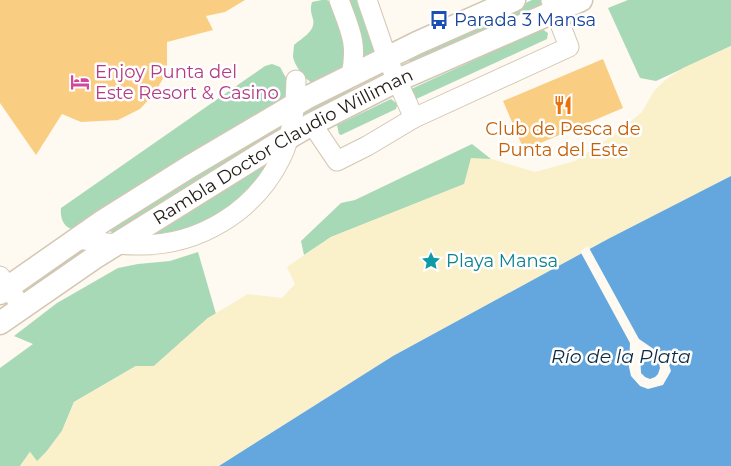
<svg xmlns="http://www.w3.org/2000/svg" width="731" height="466" font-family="Montserrat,sans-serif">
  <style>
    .green { fill: #a8d9b6 }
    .sand { fill: #faf0ca }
    .water { fill: #63a7de }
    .pier { fill: #fef9f1; fill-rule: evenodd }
    .building { fill: #face82 }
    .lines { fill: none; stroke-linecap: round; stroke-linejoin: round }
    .minor-casing { stroke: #d3c7b3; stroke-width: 21 }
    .major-casing { stroke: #d3c7b3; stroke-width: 25 }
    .minor { stroke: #fff; stroke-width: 19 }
    .major { stroke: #fff; stroke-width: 22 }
    .labels { text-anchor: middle; stroke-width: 5; stroke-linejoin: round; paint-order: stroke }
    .transit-label { font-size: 18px; fill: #164399; stroke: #fff; text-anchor: start }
    .hotel-label { font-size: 18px; fill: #b23c85; stroke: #fff; text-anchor: start }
    .food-label { font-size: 18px; fill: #c56008; stroke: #fff }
    .street-label { font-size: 18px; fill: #242019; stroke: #fff }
    .culture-label { font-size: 18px; fill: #0d838f; stroke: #fff; text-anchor: start }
    .water-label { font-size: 19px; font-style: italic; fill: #0f2c43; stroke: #fff }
  </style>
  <rect width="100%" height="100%" fill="#fef9f1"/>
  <g class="green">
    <path d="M322 0H327L332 3C338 22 355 49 341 68 336 74 321 79 313 83 305 80 295 66 293 57 293 53 294 48 294 45 302 38 316 31 313 19 311 12 310 9 312 2Z"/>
    <path d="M349 0H358L376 52 362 60 353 11Z"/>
    <path d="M532 0H541L542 5 411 62 409 61V58L417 52Z"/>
    <path d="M628 0H731V46L656 81 640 78 608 8Z"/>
    <path d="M542 29 548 33 547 39 414 100 409 90Z"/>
    <path d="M272 64 280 67 290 85 288 97 75 230C63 228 60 218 61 208L265 66Z"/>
    <path d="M382 72 357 85 339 101 298 122 302 109Z"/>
    <path d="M391 99 396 103 397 106 396 109 341 135 339 134 337 125Z"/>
    <path d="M286 118 282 131 113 233 110 231 111 228Z"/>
    <path d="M472 144 491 159H471L465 184 331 237 304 255 301 241 341 203 355 200Z"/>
    <path d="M268 158 265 170 248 192 211 221 168 235 142 236Z"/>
    <path d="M82 244 98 245 34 287 31 286 30 282Z"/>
    <path d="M198 252 216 314 208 318 154 366H136L74 402 62 431 47 451 37 462 30 452 20 466H0V368L33 344 14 336 57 303 118 268 138 264 170 261Z"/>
  </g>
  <path class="sand" d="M731 46V176L608 239 393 356 219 466H20L30 452 37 461 47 451 62 431 74 402 136 366H154L208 318 248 294 282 298 295 284 287 267 331 237 464 184 471 158 491 159 535 172 575 161 619 131 642 112 654 91 664 81 683 68Z"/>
  <path class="water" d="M731 176V466H219L393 356 608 239Z"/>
  <path class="pier" d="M588 246 639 339 667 358 671 371 663 385 648 389 640 386 631 376 629 367 630 343 580 251ZM640 353H642L659 363 660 368 658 374 655 377 650 379 645 377 641 373Z"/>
  <g class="building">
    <path d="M0 0H245L225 12 206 16 213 30 167 42V71L155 93 140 109 118 120 81 122 62 114 36 155 0 103Z"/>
    <path d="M603 59 623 108 524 150 503 101Z"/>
  </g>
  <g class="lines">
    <g class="minor-casing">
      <g id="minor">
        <path d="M339 0C350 30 358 43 351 75"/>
        <path d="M367 0 387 58 414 118"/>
        <path d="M312 124 337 161 367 146 414 118 569 47 551 0"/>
        <path d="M76 239C97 241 119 246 140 245 200 245 255 211 281 158 292 137 296 102 296 80"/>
        <path d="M0 276 17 300"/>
      </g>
    </g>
    <g class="major-casing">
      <g id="major">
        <path d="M0 293 103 221 189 167 306 98 417 43 514 0"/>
        <path id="s1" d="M0 323 94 258 269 149 312 124 398 80 581 0"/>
      </g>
    </g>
    <use href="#minor" class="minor"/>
    <use href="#major" class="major"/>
  </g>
  <defs>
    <g id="bus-bare" transform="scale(1.5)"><path d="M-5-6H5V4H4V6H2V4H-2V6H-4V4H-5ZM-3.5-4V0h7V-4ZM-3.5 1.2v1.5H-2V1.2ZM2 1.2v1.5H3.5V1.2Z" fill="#1a4fb4" stroke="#fff" stroke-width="2.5" paint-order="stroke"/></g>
    <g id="hotel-bare" transform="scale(1.5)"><path d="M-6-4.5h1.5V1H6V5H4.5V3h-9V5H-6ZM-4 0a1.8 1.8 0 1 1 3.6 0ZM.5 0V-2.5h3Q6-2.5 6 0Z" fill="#d1479c" stroke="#fff" stroke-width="2.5" paint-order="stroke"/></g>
    <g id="restaurant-bare" transform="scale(1.5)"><path d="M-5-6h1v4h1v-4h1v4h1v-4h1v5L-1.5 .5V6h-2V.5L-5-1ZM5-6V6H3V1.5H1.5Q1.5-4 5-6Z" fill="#e8710a" stroke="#fff" stroke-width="2.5" paint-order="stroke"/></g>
    <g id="sight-bare" transform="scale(1.5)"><path d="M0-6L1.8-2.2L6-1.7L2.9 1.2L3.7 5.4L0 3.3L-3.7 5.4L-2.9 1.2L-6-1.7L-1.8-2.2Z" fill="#0f9aa8" stroke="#fff" stroke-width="2.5" paint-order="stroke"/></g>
  </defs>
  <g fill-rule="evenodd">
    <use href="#bus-bare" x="439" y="20"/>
    <use href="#hotel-bare" x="80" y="82"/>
    <use href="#restaurant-bare" x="563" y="105"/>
    <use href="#sight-bare" x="431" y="261"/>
  </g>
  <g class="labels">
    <g class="transit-label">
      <text x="454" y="26">Parada 3 Mansa</text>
    </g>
    <g class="hotel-label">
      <text x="95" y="78">Enjoy Punta del<tspan x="95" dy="21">Este Resort &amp; Casino</tspan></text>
    </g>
    <g class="food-label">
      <text x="563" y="135">Club de Pesca de<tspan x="563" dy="21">Punta del Este</tspan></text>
    </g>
    <g class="street-label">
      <text dy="6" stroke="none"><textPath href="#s1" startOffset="334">Rambla Doctor Claudio Williman</textPath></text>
    </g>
    <g class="culture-label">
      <text x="446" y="267">Playa Mansa</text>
    </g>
    <g class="water-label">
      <text x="621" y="363">Río de la Plata</text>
    </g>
  </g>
</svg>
